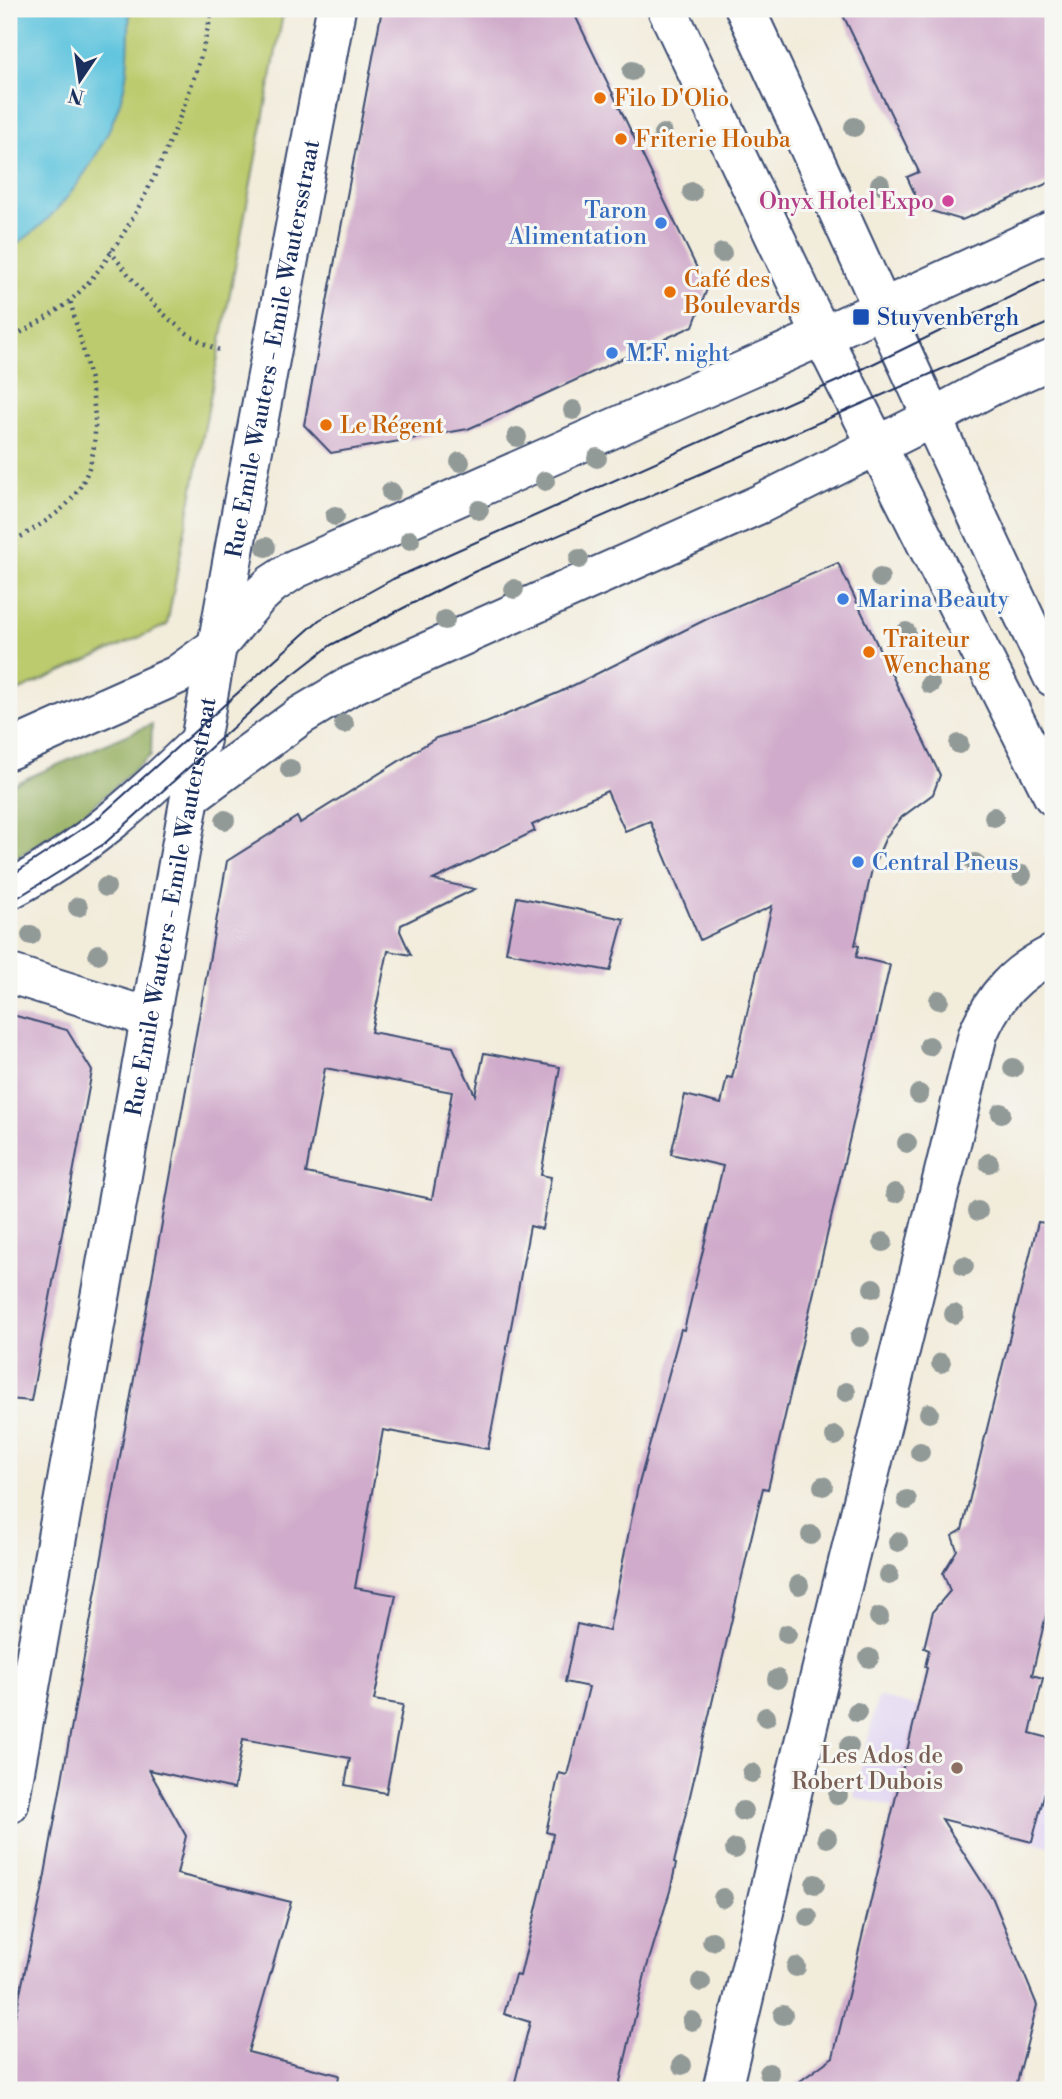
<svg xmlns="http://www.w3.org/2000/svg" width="1062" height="2099" font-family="'Libre Bodoni',serif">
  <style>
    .built { fill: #e1d4f3 }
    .green { fill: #bccb6d; stroke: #6c7d66; stroke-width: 2 }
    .forest { fill: #95af60; stroke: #586f5f; stroke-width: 2 }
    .water { fill: #60c5de; stroke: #3e7a9e; stroke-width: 2 }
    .building { fill: #d0abcb; fill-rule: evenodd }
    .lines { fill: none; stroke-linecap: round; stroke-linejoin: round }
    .minor-casing { stroke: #3b4b71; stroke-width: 42 }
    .major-casing { stroke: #3b4b71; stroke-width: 42 }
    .path { stroke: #3b4b71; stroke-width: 4.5; stroke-dasharray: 2 5; stroke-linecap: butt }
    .minor { stroke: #fff; stroke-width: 38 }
    .major { stroke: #fff; stroke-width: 38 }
    .tram { stroke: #1b2f5e; stroke-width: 2 }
    .tree { fill: #929a98 }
    .food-dot { fill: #e8710a; stroke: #f6f6f2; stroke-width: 2.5 }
    .hotel-dot { fill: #d1479c; stroke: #f6f6f2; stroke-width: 2.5 }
    .shop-dot { fill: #3f7fe0; stroke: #f6f6f2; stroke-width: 2.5 }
    .transit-dot { fill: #1a4fb4; stroke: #f6f6f2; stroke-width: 2.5 }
    .education-dot { fill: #8d6e63; stroke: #f6f6f2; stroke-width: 2.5 }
    .labels { text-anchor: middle; stroke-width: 6; stroke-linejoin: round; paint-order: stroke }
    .food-label { font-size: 23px; fill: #c56008; stroke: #f6f6f2; text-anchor: start }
    .hotel-label { font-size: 23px; fill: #b23c85; stroke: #f6f6f2; text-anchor: end }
    .shop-label { font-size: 23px; fill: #366cbe; stroke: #f6f6f2; text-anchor: start }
    .transit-label { font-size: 23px; fill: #164399; stroke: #f6f6f2; text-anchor: start }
    .street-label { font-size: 23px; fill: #1b2f5e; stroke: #f6f6f2 }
    .education-label { font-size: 23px; fill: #785e54; stroke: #f6f6f2; text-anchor: end }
  </style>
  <rect width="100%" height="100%" fill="#f6f6f2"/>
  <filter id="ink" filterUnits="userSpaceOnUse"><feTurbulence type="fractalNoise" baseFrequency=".0143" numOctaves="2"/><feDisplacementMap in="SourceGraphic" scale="14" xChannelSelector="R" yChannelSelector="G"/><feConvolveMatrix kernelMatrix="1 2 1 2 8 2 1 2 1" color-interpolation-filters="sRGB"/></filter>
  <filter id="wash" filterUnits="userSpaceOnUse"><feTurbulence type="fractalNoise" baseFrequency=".00686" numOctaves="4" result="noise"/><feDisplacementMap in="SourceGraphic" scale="28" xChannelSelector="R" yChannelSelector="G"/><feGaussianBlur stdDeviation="1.57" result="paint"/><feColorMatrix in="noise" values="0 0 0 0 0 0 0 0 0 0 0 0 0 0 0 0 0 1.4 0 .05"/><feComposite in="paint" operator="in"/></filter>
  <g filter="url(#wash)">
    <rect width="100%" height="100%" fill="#f2ecdb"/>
    <path class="built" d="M878 1697 1053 1739V1847L854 1797Z"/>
    <path class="green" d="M9 9H284L167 625 9 695Z"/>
    <path class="forest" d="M152 724 151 755 87 811 9 863V786Z"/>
    <path class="water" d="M9 9H130C128 36 130 69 122 95 106 150 60 221 9 248Z"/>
    <g id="blocks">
      <g class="building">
        <path d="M382 9H572L707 289 693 326 515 408 468 429 331 453 304 425Z"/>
        <path d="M840 9H1053V181L962 220 921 208 907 177 919 172Z"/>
        <path d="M838 563 940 775 933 794 902 817 886 837 872 869 855 945 859 946 856 957 890 965 768 1489 763 1488 674 1863 676 1864 670 1891 646 1970 618 2090H513L530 2022 504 2014 515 1975 520 1976 549 1857 553 1834 546 1832 559 1773 567 1775 589 1687 565 1682 577 1624 609 1631 637 1491 681 1329 684 1330 723 1166 671 1154 685 1095 721 1104 727 1077 732 1078 772 906 700 940 650 821 625 831 607 791 532 825 535 831 433 880 475 889 401 925 400 931 411 955 388 951 371 1032 453 1047 475 1095 484 1053 560 1067 541 1175 551 1177 542 1229 530 1226 488 1449 383 1430 355 1588 396 1595 374 1700 403 1705 386 1793 345 1785 350 1758 243 1739 234 1789 149 1770 186 1836 177 1874 291 1902 248 2052 339 2075 337 2090H9V2045L42 1891 227 861 297 817 300 823 436 738 486 723 560 692 711 617ZM325 1068 452 1092 432 1199 306 1173Z"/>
        <path d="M517 897 624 919 610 971 506 952Z"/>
        <path d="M9 1014 67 1030 92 1071 31 1401 9 1399Z"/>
        <path d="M1038 1222 1053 1224V1585L1032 1675 1043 1678 1030 1733 1053 1739V1760L1032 1842 942 1819 993 1899 1037 2005 1015 2090H788L833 2057 927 1668 925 1667 929 1650 924 1648 933 1611 950 1591 943 1573 957 1550 952 1536 962 1530Z"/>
      </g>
    </g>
  </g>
  <g filter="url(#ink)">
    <use href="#blocks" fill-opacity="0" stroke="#3b4b71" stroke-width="2"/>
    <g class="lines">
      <g class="minor-casing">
        <g id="minor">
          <path d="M9 750 177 675 217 646 256 599 272 584 295 569 822 336"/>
          <path d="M192 795 300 716 350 686 760 504 932 418"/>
          <path d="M9 890C82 852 142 797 201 740"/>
          <path d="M9 976 14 975 151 1018"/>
          <path id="s1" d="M9 1804 239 524 336 9"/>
          <path d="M722 2090 815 1696 978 1034C994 996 1015 973 1053 954"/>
        </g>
      </g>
      <g class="major-casing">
        <g id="major">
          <path d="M667 9 822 336 1053 796"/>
          <path d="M745 9C849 231 947 456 1053 677"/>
          <path d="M822 336 1053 230"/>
          <path d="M932 418 991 386 1053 359"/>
        </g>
      </g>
      <g class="path">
        <path d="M110 251C140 289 175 337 223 351"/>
        <path d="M9 340C29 327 54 315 72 299 135 243 197 92 212 9"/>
        <path d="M9 544C28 532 49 521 66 505 120 451 85 362 70 300"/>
      </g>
      <use href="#minor" class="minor"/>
      <use href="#major" class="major"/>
      <g class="tram">
        <path d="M9 877 97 819 319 620 393 579 844 378 1053 276"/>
        <path d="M9 903 104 844 282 683 331 645 474 572 1053 321"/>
      </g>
    </g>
    <g class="tree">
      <circle cx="632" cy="71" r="10"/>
      <circle cx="854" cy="127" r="10"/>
      <circle cx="663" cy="134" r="10"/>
      <circle cx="880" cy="184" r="10"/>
      <circle cx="692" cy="192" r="10"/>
      <circle cx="722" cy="253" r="10"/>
      <circle cx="573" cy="410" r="10"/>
      <circle cx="517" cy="437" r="10"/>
      <circle cx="597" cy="458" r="10"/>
      <circle cx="460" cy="462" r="10"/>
      <circle cx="545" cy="481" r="10"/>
      <circle cx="391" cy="492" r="10"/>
      <circle cx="479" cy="510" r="10"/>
      <circle cx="335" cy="516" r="10"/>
      <circle cx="410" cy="540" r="10"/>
      <circle cx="266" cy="547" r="10"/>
      <circle cx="579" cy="559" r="10"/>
      <circle cx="880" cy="578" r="10"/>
      <circle cx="514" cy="589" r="10"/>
      <circle cx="445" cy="620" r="10"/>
      <circle cx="906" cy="632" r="10"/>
      <circle cx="930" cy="684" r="10"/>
      <circle cx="344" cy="724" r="10"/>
      <circle cx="959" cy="744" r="10"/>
      <circle cx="290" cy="769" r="10"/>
      <circle cx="994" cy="817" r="10"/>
      <circle cx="225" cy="820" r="10"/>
      <circle cx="975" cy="863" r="10"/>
      <circle cx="1022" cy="875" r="10"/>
      <circle cx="106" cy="887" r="10"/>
      <circle cx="78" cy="907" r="10"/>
      <circle cx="31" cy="935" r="10"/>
      <circle cx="98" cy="954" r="10"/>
      <circle cx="939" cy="1000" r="10"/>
      <circle cx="929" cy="1046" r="10"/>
      <circle cx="1013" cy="1068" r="10"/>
      <circle cx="919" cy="1094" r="10"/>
      <circle cx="1001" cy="1113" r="10"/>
      <circle cx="907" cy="1143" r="10"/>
      <circle cx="989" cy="1163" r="10"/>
      <circle cx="895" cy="1193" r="10"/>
      <circle cx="978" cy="1211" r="10"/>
      <circle cx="883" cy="1242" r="10"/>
      <circle cx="964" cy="1266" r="10"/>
      <circle cx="873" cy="1288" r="10"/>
      <circle cx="954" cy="1314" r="10"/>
      <circle cx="860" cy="1337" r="10"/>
      <circle cx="941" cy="1363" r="10"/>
      <circle cx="846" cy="1392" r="10"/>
      <circle cx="929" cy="1413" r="10"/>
      <circle cx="835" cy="1436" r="10"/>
      <circle cx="920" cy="1452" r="10"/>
      <circle cx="823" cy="1486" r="10"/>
      <circle cx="907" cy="1500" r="10"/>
      <circle cx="811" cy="1535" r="10"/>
      <circle cx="898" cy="1542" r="10"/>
      <circle cx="889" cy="1575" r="10"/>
      <circle cx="799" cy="1585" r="10"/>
      <circle cx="879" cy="1617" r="10"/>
      <circle cx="787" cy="1634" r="10"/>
      <circle cx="869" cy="1658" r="10"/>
      <circle cx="777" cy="1679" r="10"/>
      <circle cx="857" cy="1712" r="10"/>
      <circle cx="766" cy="1717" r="10"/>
      <circle cx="849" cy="1746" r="10"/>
      <circle cx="752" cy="1773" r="10"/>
      <circle cx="838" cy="1795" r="10"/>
      <circle cx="743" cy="1811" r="10"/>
      <circle cx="827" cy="1838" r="10"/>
      <circle cx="735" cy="1849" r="10"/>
      <circle cx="815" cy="1884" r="10"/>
      <circle cx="723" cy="1898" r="10"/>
      <circle cx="808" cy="1917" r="10"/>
      <circle cx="712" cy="1941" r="10"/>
      <circle cx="796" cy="1967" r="10"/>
      <circle cx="701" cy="1982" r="10"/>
      <circle cx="783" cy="2015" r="10"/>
      <circle cx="692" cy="2021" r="10"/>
      <circle cx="682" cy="2065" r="10"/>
      <circle cx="769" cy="2073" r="10"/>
    </g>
  </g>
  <g class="food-dot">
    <circle cx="600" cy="98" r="7"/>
    <circle cx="621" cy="139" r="7"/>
    <circle cx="670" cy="292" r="7"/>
    <circle cx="326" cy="425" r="7"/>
    <circle cx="869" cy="652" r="7"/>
  </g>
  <circle class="hotel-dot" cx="948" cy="201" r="7"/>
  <g class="shop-dot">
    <circle cx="661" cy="223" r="7"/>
    <circle cx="612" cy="353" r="7"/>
    <circle cx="843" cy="599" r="7"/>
    <circle cx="858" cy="862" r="7"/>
  </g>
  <rect class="transit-dot" x="852" y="308" width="18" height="18" rx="3.5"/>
  <circle class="education-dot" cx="957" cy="1768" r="7"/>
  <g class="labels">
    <g class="food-label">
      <text x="614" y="106">Filo D'Olio</text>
      <text x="635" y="147">Friterie Houba</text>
      <text x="684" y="287">Café des<tspan x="684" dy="26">Boulevards</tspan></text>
      <text x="340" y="433">Le Régent</text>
      <text x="883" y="647">Traiteur<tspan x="883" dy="26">Wenchang</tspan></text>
    </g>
    <g class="hotel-label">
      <text x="934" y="209">Onyx Hotel Expo</text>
    </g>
    <g class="shop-label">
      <text x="647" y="218" text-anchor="end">Taron<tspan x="647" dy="26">Alimentation</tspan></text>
      <text x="626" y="361">M.F. night</text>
      <text x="857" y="607">Marina Beauty</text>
      <text x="872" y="870">Central Pneus</text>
    </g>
    <g class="transit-label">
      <text x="877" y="325">Stuyvenbergh</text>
    </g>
    <g class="street-label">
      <text dy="8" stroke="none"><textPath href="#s1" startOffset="1479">Rue Emile Wauters - Emile Wautersstraat</textPath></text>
      <text dy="8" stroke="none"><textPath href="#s1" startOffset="912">Rue Emile Wauters - Emile Wautersstraat</textPath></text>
    </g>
    <g class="education-label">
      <text x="943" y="1763">Les Ados de<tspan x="943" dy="26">Robert Dubois</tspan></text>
    </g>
  </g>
  <rect width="1062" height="2099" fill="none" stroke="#f6f6f2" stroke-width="35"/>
  <g transform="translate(80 80) rotate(193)" stroke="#f6f6f2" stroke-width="5" paint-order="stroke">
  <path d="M0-5L12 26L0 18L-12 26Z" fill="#1b2f5e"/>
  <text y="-10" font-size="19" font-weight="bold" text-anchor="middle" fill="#1b2f5e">N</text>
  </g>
</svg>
